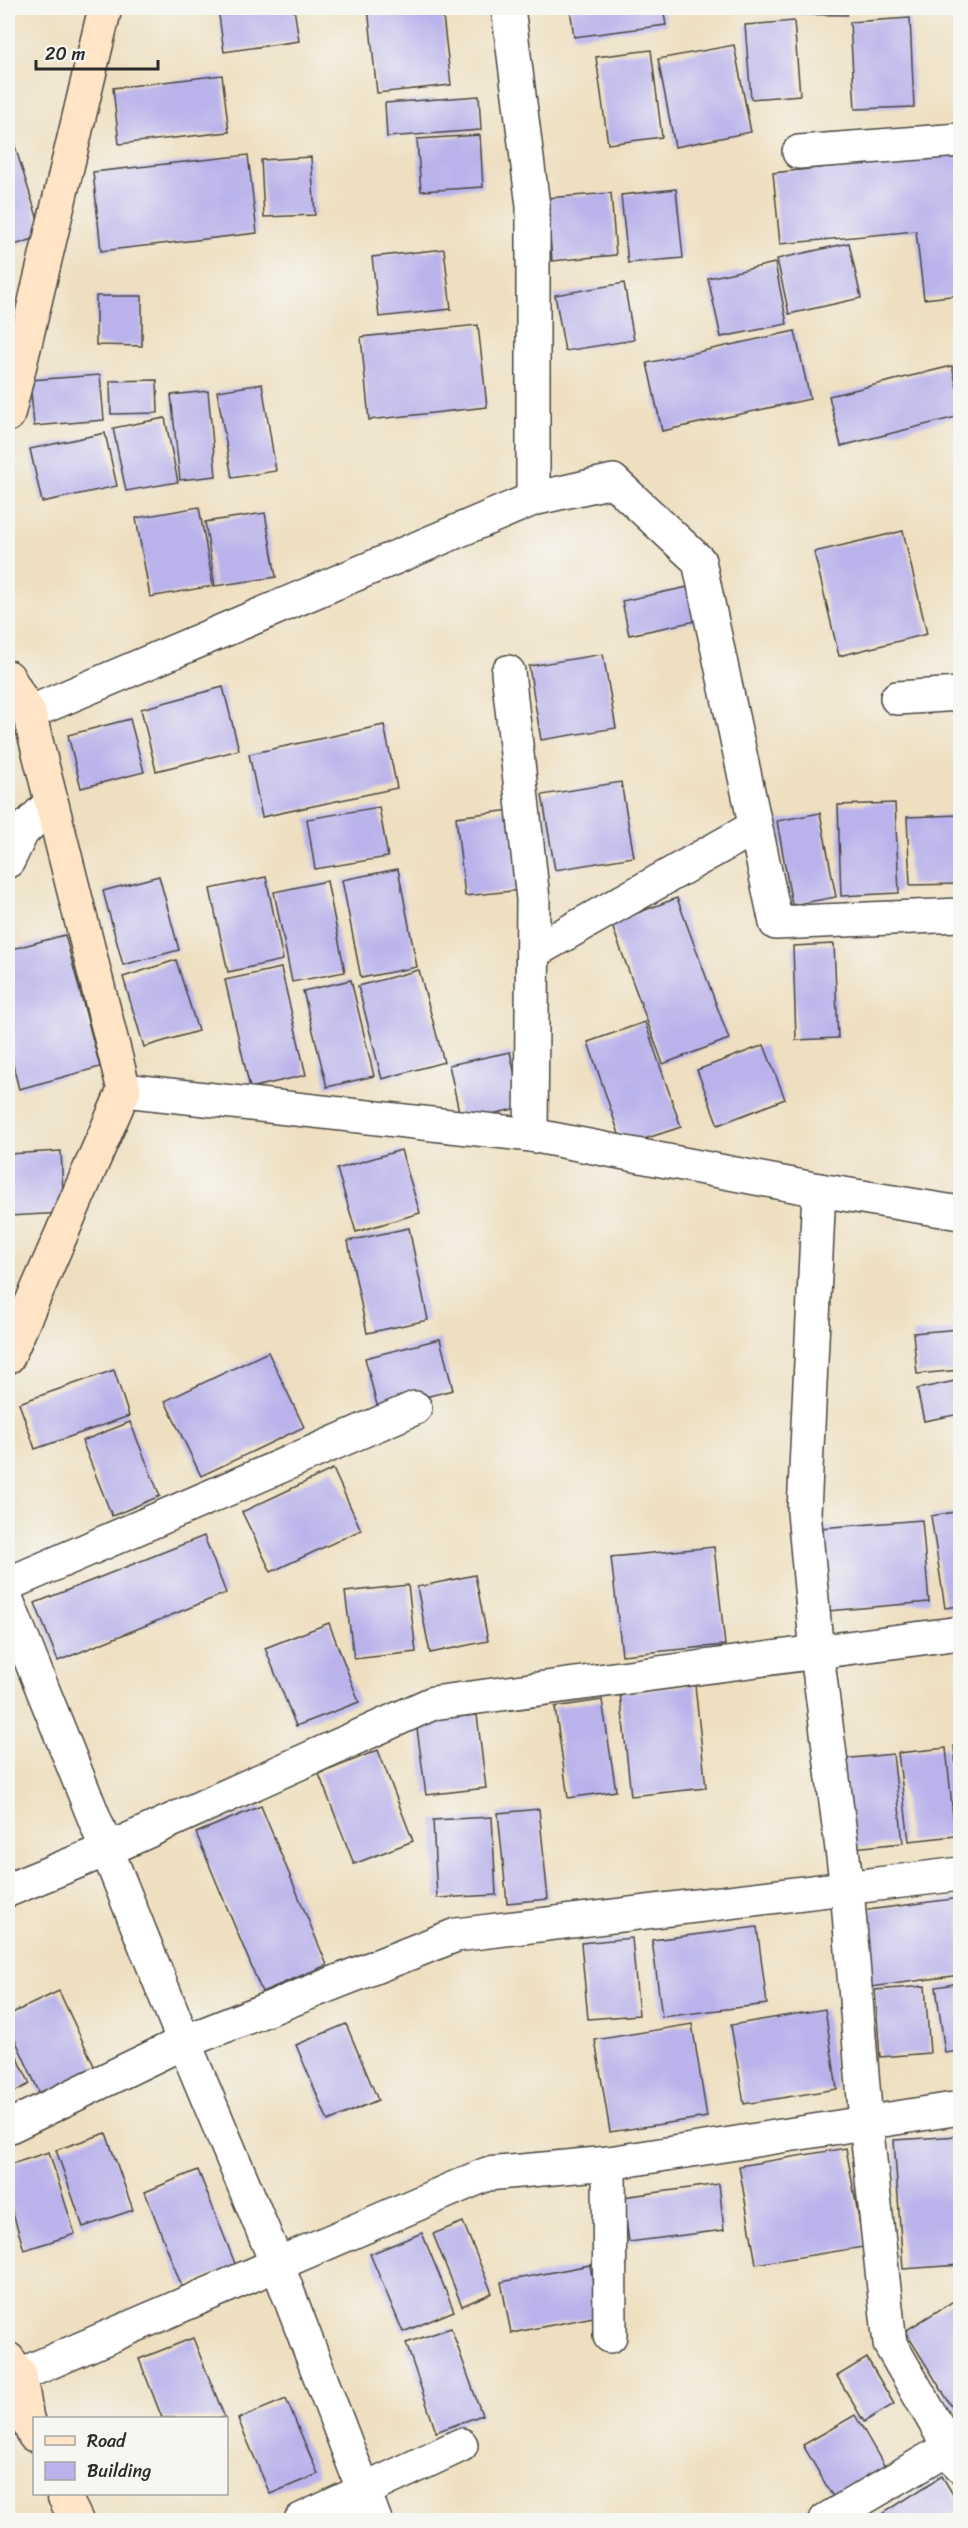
<svg xmlns="http://www.w3.org/2000/svg" width="968" height="2528" font-family="Sriracha,sans-serif">
  <style>
    .building { fill: #bab3eb }
    .lines { fill: none; stroke-linecap: round; stroke-linejoin: round }
    .street-casing { stroke: #484641; stroke-width: 36 }
    .secondary-casing { stroke: #484641; stroke-width: 36 }
    .street { stroke: #fff; stroke-width: 33 }
    .secondary { stroke: #ffe4c6; stroke-width: 33 }
  </style>
  <rect width="100%" height="100%" fill="#f6f6f2"/>
  <filter id="ink" filterUnits="userSpaceOnUse"><feTurbulence type="fractalNoise" baseFrequency=".0167" numOctaves="2"/><feDisplacementMap in="SourceGraphic" scale="12" xChannelSelector="R" yChannelSelector="G"/><feConvolveMatrix kernelMatrix="1 2 1 2 8 2 1 2 1" color-interpolation-filters="sRGB"/></filter>
  <filter id="wash" filterUnits="userSpaceOnUse"><feTurbulence type="fractalNoise" baseFrequency=".008" numOctaves="4" result="noise"/><feDisplacementMap in="SourceGraphic" scale="24" xChannelSelector="R" yChannelSelector="G"/><feGaussianBlur stdDeviation="1.35" result="paint"/><feColorMatrix in="noise" values="0 0 0 0 0 0 0 0 0 0 0 0 0 0 0 0 0 1.4 0 .05"/><feComposite in="paint" operator="in"/></filter>
  <g filter="url(#wash)">
    <rect width="100%" height="100%" fill="#eedfc0"/>
    <g id="blocks">
      <g class="building">
        <path d="M218 8H294L299 41 224 52Z"/>
        <path d="M368 8H442L451 85 377 93Z"/>
        <path d="M570 8H663L666 25 574 37Z"/>
        <path d="M781 8H847V15L781 14Z"/>
        <path d="M910 18 914 107 855 109 850 22Z"/>
        <path d="M794 21 800 95 751 99 745 25Z"/>
        <path d="M734 45 751 132 675 147 658 59Z"/>
        <path d="M651 50 662 137 608 144 596 57Z"/>
        <path d="M222 75 229 132 119 144 113 88Z"/>
        <path d="M479 96 481 130 387 137 385 103Z"/>
        <path d="M480 135 483 187 421 191 417 139Z"/>
        <path d="M14 143 43 236 8 247V145Z"/>
        <path d="M960 152V295L924 299 916 231 780 244 773 173Z"/>
        <path d="M248 155 257 233 101 251 93 172Z"/>
        <path d="M311 157 315 215 264 217 261 160Z"/>
        <path d="M676 189 683 258 628 263 621 195Z"/>
        <path d="M611 193 616 255 552 261 547 198Z"/>
        <path d="M849 243 861 298 789 314 777 259Z"/>
        <path d="M444 249 451 309 379 317 372 257Z"/>
        <path d="M775 263 787 324 721 337 708 278Z"/>
        <path d="M624 283 634 340 565 351 555 295Z"/>
        <path d="M96 296H142V346L96 345Z"/>
        <path d="M478 325 487 407 369 420 361 337Z"/>
        <path d="M795 331 810 399 662 431 647 363Z"/>
        <path d="M952 366 960 400V416L841 446 829 396Z"/>
        <path d="M100 375 104 420 34 426 30 380Z"/>
        <path d="M157 380 158 413 111 414 110 381Z"/>
        <path d="M262 384 276 471 232 478 217 391Z"/>
        <path d="M208 391 216 476 180 480 171 395Z"/>
        <path d="M165 418 178 482 126 491 113 428Z"/>
        <path d="M105 433 117 486 42 502 30 449Z"/>
        <path d="M199 507 213 586 150 597 136 518Z"/>
        <path d="M265 513 276 577 215 586 205 522Z"/>
        <path d="M903 531 927 634 839 656 814 552Z"/>
        <path d="M688 587 696 621 629 635 622 601Z"/>
        <path d="M603 654 616 728 541 740 529 666Z"/>
        <path d="M223 687 239 750 156 771 141 709Z"/>
        <path d="M130 719 144 772 81 788 68 735Z"/>
        <path d="M384 725 397 788 262 817 249 754Z"/>
        <path d="M621 782 634 857 555 870 542 795Z"/>
        <path d="M895 803 899 893 841 896 838 805Z"/>
        <path d="M379 807 388 857 315 869 307 819Z"/>
        <path d="M511 810 521 890 465 896 456 817Z"/>
        <path d="M820 813 836 897 792 905 777 821Z"/>
        <path d="M960 815V884L910 885 907 817Z"/>
        <path d="M398 869 417 967 361 978 342 880Z"/>
        <path d="M159 876 179 950 123 965 103 891Z"/>
        <path d="M266 877 283 960 228 972 210 889Z"/>
        <path d="M327 881 345 972 292 982 274 892Z"/>
        <path d="M677 898 729 1039 663 1064 611 923Z"/>
        <path d="M65 935 100 1067 19 1089 8 1046V950Z"/>
        <path d="M834 944 838 1038 796 1040 793 946Z"/>
        <path d="M176 960 198 1031 144 1047 123 977Z"/>
        <path d="M281 968 306 1075 250 1088 225 980Z"/>
        <path d="M419 970 444 1062 382 1079 358 986Z"/>
        <path d="M351 980 374 1076 327 1087 303 991Z"/>
        <path d="M645 1022 681 1127 623 1146 588 1042Z"/>
        <path d="M764 1045 785 1099 718 1125 697 1070Z"/>
        <path d="M510 1052 522 1107 461 1121 449 1065Z"/>
        <path d="M401 1150 420 1213 356 1232 337 1169Z"/>
        <path d="M61 1151 64 1213 8 1216V1154Z"/>
        <path d="M409 1228 428 1320 367 1333 348 1241Z"/>
        <path d="M960 1329V1370L917 1374 913 1333Z"/>
        <path d="M440 1339 453 1390 378 1409 365 1358Z"/>
        <path d="M268 1352 304 1427 201 1476 165 1401Z"/>
        <path d="M114 1370 129 1416 35 1449 19 1403Z"/>
        <path d="M960 1380V1414L924 1421 917 1389Z"/>
        <path d="M130 1422 160 1496 112 1516 82 1441Z"/>
        <path d="M333 1469 361 1530 271 1572 242 1512Z"/>
        <path d="M960 1511V1606L945 1608 931 1516Z"/>
        <path d="M922 1520 929 1602 828 1611 820 1528Z"/>
        <path d="M204 1536 226 1593 58 1661 35 1603Z"/>
        <path d="M714 1547 725 1645 622 1655 611 1557Z"/>
        <path d="M475 1575 488 1641 430 1653 417 1587Z"/>
        <path d="M408 1585 416 1652 354 1659 345 1592Z"/>
        <path d="M329 1623 359 1702 296 1726 265 1648Z"/>
        <path d="M695 1685 706 1788 631 1796 620 1693Z"/>
        <path d="M602 1700 616 1791 568 1798 555 1707Z"/>
        <path d="M477 1715 486 1788 426 1795 416 1721Z"/>
        <path d="M960 1745V1807H959L954 1746Z"/>
        <path d="M946 1748 955 1836 909 1841 898 1753Z"/>
        <path d="M378 1750 413 1841 354 1864 319 1774Z"/>
        <path d="M893 1754 903 1843 853 1848 842 1759Z"/>
        <path d="M261 1806 327 1965 262 1992 196 1833Z"/>
        <path d="M539 1809 548 1899 507 1903 498 1813Z"/>
        <path d="M492 1817 496 1895 437 1898 433 1820Z"/>
        <path d="M960 1898V1975L871 1987 860 1911Z"/>
        <path d="M757 1927 767 2004 662 2017 652 1940Z"/>
        <path d="M632 1938 639 2015 588 2019 581 1943Z"/>
        <path d="M960 1983V2051L945 2053 936 1987Z"/>
        <path d="M925 1986 930 2053 880 2057 875 1990Z"/>
        <path d="M59 1991 96 2070 41 2096 8 2024V2015Z"/>
        <path d="M825 2009 837 2089 744 2104 731 2025Z"/>
        <path d="M346 2024 378 2100 328 2121 296 2045Z"/>
        <path d="M692 2024 707 2117 610 2132 595 2040Z"/>
        <path d="M8 2037 30 2084 8 2095Z"/>
        <path d="M106 2133 133 2210 83 2227 56 2150Z"/>
        <path d="M960 2136V2265L903 2269 894 2140Z"/>
        <path d="M846 2148 864 2247 756 2264 739 2166Z"/>
        <path d="M49 2152 75 2234 24 2250 8 2197V2165Z"/>
        <path d="M198 2170 236 2266 182 2287 145 2192Z"/>
        <path d="M719 2184 724 2230 629 2242 623 2197Z"/>
        <path d="M463 2222 492 2293 462 2306 433 2234Z"/>
        <path d="M422 2233 454 2311 403 2332 370 2254Z"/>
        <path d="M590 2265 599 2316 511 2333 501 2282Z"/>
        <path d="M960 2297V2409L955 2412 905 2331Z"/>
        <path d="M451 2328 482 2415 436 2432 406 2343Z"/>
        <path d="M193 2338 225 2418H162L139 2359Z"/>
        <path d="M867 2358 894 2404 864 2422 837 2376Z"/>
        <path d="M286 2399 318 2474 270 2494 238 2419Z"/>
        <path d="M855 2415 885 2467 833 2497 803 2445Z"/>
        <path d="M942 2476 960 2506V2520H873Z"/>
      </g>
    </g>
  </g>
  <g filter="url(#ink)">
    <use href="#blocks" fill-opacity="0" stroke="#484641" stroke-width="1.5"/>
    <g class="lines">
      <g class="street-casing">
        <g id="street">
          <path d="M799 152 960 140"/>
          <path d="M533 499 613 481 699 561 776 923 960 915"/>
          <path d="M508 672 533 899 531 1135"/>
          <path d="M897 698 960 694"/>
          <path d="M29 713 533 499V206L508 8"/>
          <path d="M8 861 22 832 51 803"/>
          <path d="M533 952 755 827"/>
          <path d="M124 1090 531 1135 819 1190 960 1213"/>
          <path d="M819 1190 804 1512 817 1654 847 1888 866 2123 890 2344 960 2466"/>
          <path d="M8 1584 415 1408"/>
          <path d="M8 1603 184 2042 277 2264 375 2520"/>
          <path d="M8 1890 106 1850 433 1703 960 1633"/>
          <path d="M8 2127 184 2042 456 1935 960 1874"/>
          <path d="M609 2163 610 2336"/>
          <path d="M20 2375 487 2174 609 2163 960 2108"/>
          <path d="M301 2520 461 2445"/>
          <path d="M826 2520 960 2441"/>
        </g>
      </g>
      <g class="secondary-casing">
        <g id="secondary">
          <path d="M8 415 105 8"/>
          <path d="M8 677 29 713 124 1090 8 1357"/>
          <path d="M8 2359 20 2375 27 2419 34 2435"/>
          <path d="M63 2494 76 2520"/>
        </g>
      </g>
      <use href="#street" class="street"/>
      <use href="#secondary" class="secondary"/>
    </g>
  </g>
  <rect width="968" height="2528" fill="none" stroke="#f6f6f2" stroke-width="30"/>
  <rect x="33" y="2417" width="195" height="78" fill="#f6f6f2" stroke="#a5a5a2" stroke-width="1.5"/>
  <rect x="45" y="2436" width="30" height="9" fill="#ffe4c6" stroke="#a5a5a2" stroke-width="1.5"/>
  <text x="87" y="2447" font-size="18" fill="#2b2b2b">Road</text>
  <rect x="45" y="2462" width="30" height="18" fill="#bab3eb" stroke="#a5a5a2" stroke-width="1.5"/>
  <text x="87" y="2477" font-size="18" fill="#2b2b2b">Building</text>
  <path d="M36 60v9h122v-9" fill="none" stroke="#2b2b2b" stroke-width="3"/>
  <text x="45" y="60" font-size="18" fill="#2b2b2b" stroke="#f6f6f2" stroke-width="4.5" paint-order="stroke">20 m</text>
</svg>
